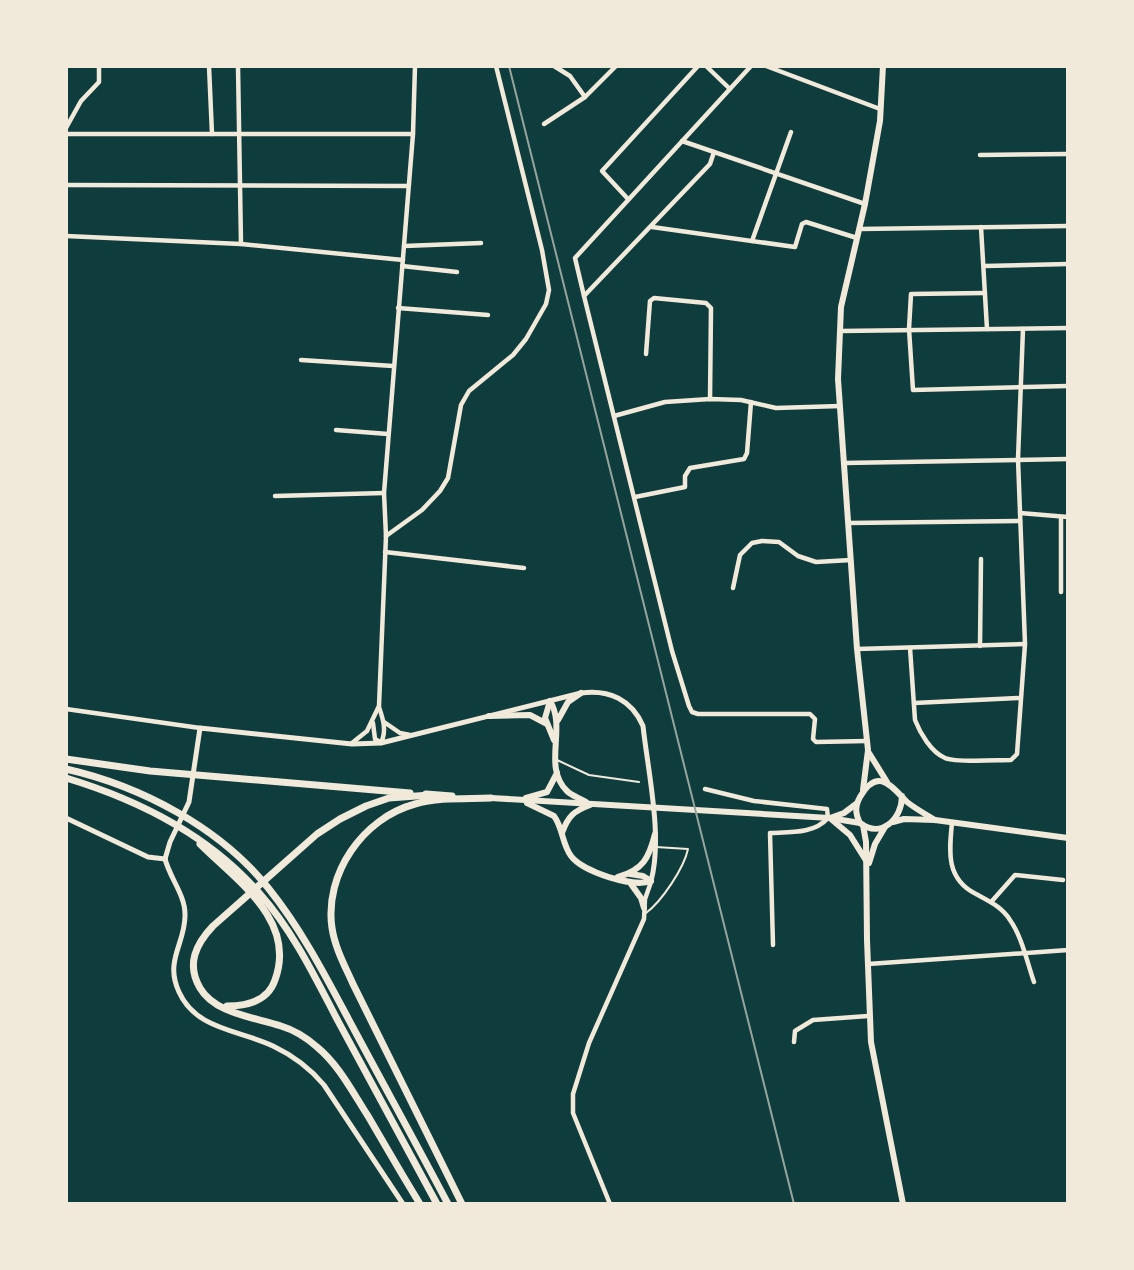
<svg xmlns="http://www.w3.org/2000/svg" width="1134" height="1270" font-family="Inter,sans-serif">
  <style>
    .lines { fill: none; stroke-linecap: round; stroke-linejoin: round }
    .service { stroke: #f1e9da; stroke-width: 2 }
    .minor { stroke: #f1e9da; stroke-width: 4.5 }
    .tertiary { stroke: #f1e9da; stroke-width: 5 }
    .secondary { stroke: #f1e9da; stroke-width: 6 }
    .primary { stroke: #f1e9da; stroke-width: 6 }
    .trunk { stroke: #f1e9da; stroke-width: 7 }
    .rail { stroke: #97a49c; stroke-width: 2 }
  </style>
  <rect width="100%" height="100%" fill="#0f3d3e"/>
  <g class="lines">
    <g class="service">
      <path d="M557 760 589 775 639 782"/>
      <path d="M646 913C662 901 684 868 688 849L656 847"/>
    </g>
    <g class="minor">
      <path d="M209 66 212 134"/>
      <path d="M238 66 241 244"/>
      <path d="M554 66 570 76 585 97"/>
      <path d="M706 66 730 89"/>
      <path d="M766 66 880 109"/>
      <path d="M544 124 585 97 616 66"/>
      <path d="M66 128 81 101 99 82V66"/>
      <path d="M66 134H413"/>
      <path d="M682 141 865 204"/>
      <path d="M714 152 710 164 584 296 672 651 689 706 692 712 698 714H810L815 719 813 739 816 742 867 741"/>
      <path d="M980 155 1068 154"/>
      <path d="M66 185 408 186"/>
      <path d="M628 199 602 171 698 66"/>
      <path d="M652 227 795 247 802 224 806 222 857 238"/>
      <path d="M981 227 987 329"/>
      <path d="M860 229 1068 226"/>
      <path d="M66 236 241 244 403 260"/>
      <path d="M752 241 791 132"/>
      <path d="M404 246 481 243"/>
      <path d="M402 266 457 272"/>
      <path d="M984 266 1068 264"/>
      <path d="M985 293 911 294 909 329 913 390 1068 386"/>
      <path d="M584 296 575 258 751 66"/>
      <path d="M398 308 488 315"/>
      <path d="M840 331 1068 328"/>
      <path d="M646 354 650 301 654 298 706 303 711 308 710 399"/>
      <path d="M301 360 393 366"/>
      <path d="M614 416 665 402 710 399 741 400 776 408 840 406"/>
      <path d="M336 430 388 434"/>
      <path d="M844 463 1068 459"/>
      <path d="M275 496 384 493"/>
      <path d="M635 497 685 487V476L690 468 744 459 747 453 751 402"/>
      <path d="M1020 513 1068 517"/>
      <path d="M848 523 1020 521"/>
      <path d="M386 536 422 510 440 491 448 478 461 405 469 391 513 355 526 339 546 304 549 290 542 250 496 66"/>
      <path d="M385 552 524 568"/>
      <path d="M733 588 740 555 752 543 762 541 779 542 798 556 816 562 851 560"/>
      <path d="M1061 592V517"/>
      <path d="M980 646 981 559"/>
      <path d="M910 648 915 720C920 733 931 752 945 758 955 763 997 760 1011 760L1017 754 1025 644 1018 459 1023 329"/>
      <path d="M857 649 1025 644"/>
      <path d="M914 703 1020 698"/>
      <path d="M379 707C383 719 387 730 381 743"/>
      <path d="M66 709 200 728"/>
      <path d="M384 722 400 733 410 735"/>
      <path d="M373 723 375 739 380 742"/>
      <path d="M352 743 367 731 379 706 386 536 384 493 413 134 415 66"/>
      <path d="M705 789 754 801 827 809 828 818C814 834 790 832 770 833L773 945"/>
      <path d="M952 823C949 852 946 879 976 894 989 901 1002 907 1010 920 1022 937 1027 962 1034 982"/>
      <path d="M992 901 1015 875 1063 880"/>
      <path d="M868 964 1068 950"/>
      <path d="M794 1042 795 1031 813 1020 868 1016"/>
      <path d="M610 1204 573 1113V1094L589 1043 644 919 645 899 651 882"/>
    </g>
    <g class="tertiary">
      <path d="M66 818 148 857 165 859"/>
      <path d="M165 859 170 842 189 802 200 728 352 744 381 743 581 693C609 689 632 700 643 726 648 772 663 837 651 881"/>
      <path d="M165 859C170 878 185 895 185 914 186 943 164 960 179 992 196 1030 240 1030 273 1046 294 1056 309 1067 324 1085L403 1204"/>
    </g>
    <g class="secondary">
      <path d="M869 753 887 782"/>
      <path d="M863 790 868 750 857 649 838 379 841 307 865 204 880 121 883 66"/>
      <path d="M863 825 866 842 867 940 871 1042 903 1204"/>
      <path d="M869 863 875 844 885 827"/>
    </g>
    <g class="primary">
      <path d="M550 701C567 728 542 767 567 791 572 796 580 798 586 802"/>
      <path d="M550 701 545 718 554 740"/>
      <path d="M489 716 530 715 547 724"/>
      <path d="M558 720 568 702 581 693"/>
      <path d="M902 796C902 819 881 839 860 823 855 813 855 806 860 797 878 766 892 787 907 802 916 809 925 814 935 820"/>
      <path d="M491 798 830 818 860 823"/>
      <path d="M526 798 547 792 557 773"/>
      <path d="M527 803 554 816C563 828 562 844 571 856 583 872 633 888 651 881"/>
      <path d="M830 818 844 813 856 804"/>
      <path d="M831 819 850 835 867 862"/>
      <path d="M893 822 904 819 935 820 1068 838"/>
      <path d="M562 833C568 816 574 811 590 805"/>
      <path d="M630 874 643 876 651 881"/>
      <path d="M618 877C643 870 649 858 655 834"/>
      <path d="M631 884 641 898 644 908"/>
    </g>
    <g class="trunk">
      <path d="M66 759 150 771 410 793"/>
      <path d="M66 769C141 786 221 828 269 889 305 934 330 985 357 1035 387 1091 418 1147 448 1204"/>
      <path d="M66 778C139 800 210 836 260 894 293 931 315 977 338 1021 371 1082 404 1143 437 1204"/>
      <path d="M426 794 452 796"/>
      <path d="M200 844C236 880 297 920 275 980 268 1001 247 1006 227 1006"/>
      <path d="M420 1204C402 1175 385 1145 368 1116 353 1093 339 1065 317 1047 307 1038 294 1030 281 1026 255 1017 215 1014 200 988 186 964 196 944 213 926L317 834 340 819 366 806 389 798 430 795"/>
      <path d="M462 1204 353 984C345 966 335 948 332 928 324 874 363 818 415 804 439 797 466 799 491 798"/>
    </g>
    <path class="rail" d="M509 66 794 1204"/>
  </g>
  <rect width="1134" height="1270" fill="none" stroke="#f1e9da" stroke-width="136"/>
</svg>
